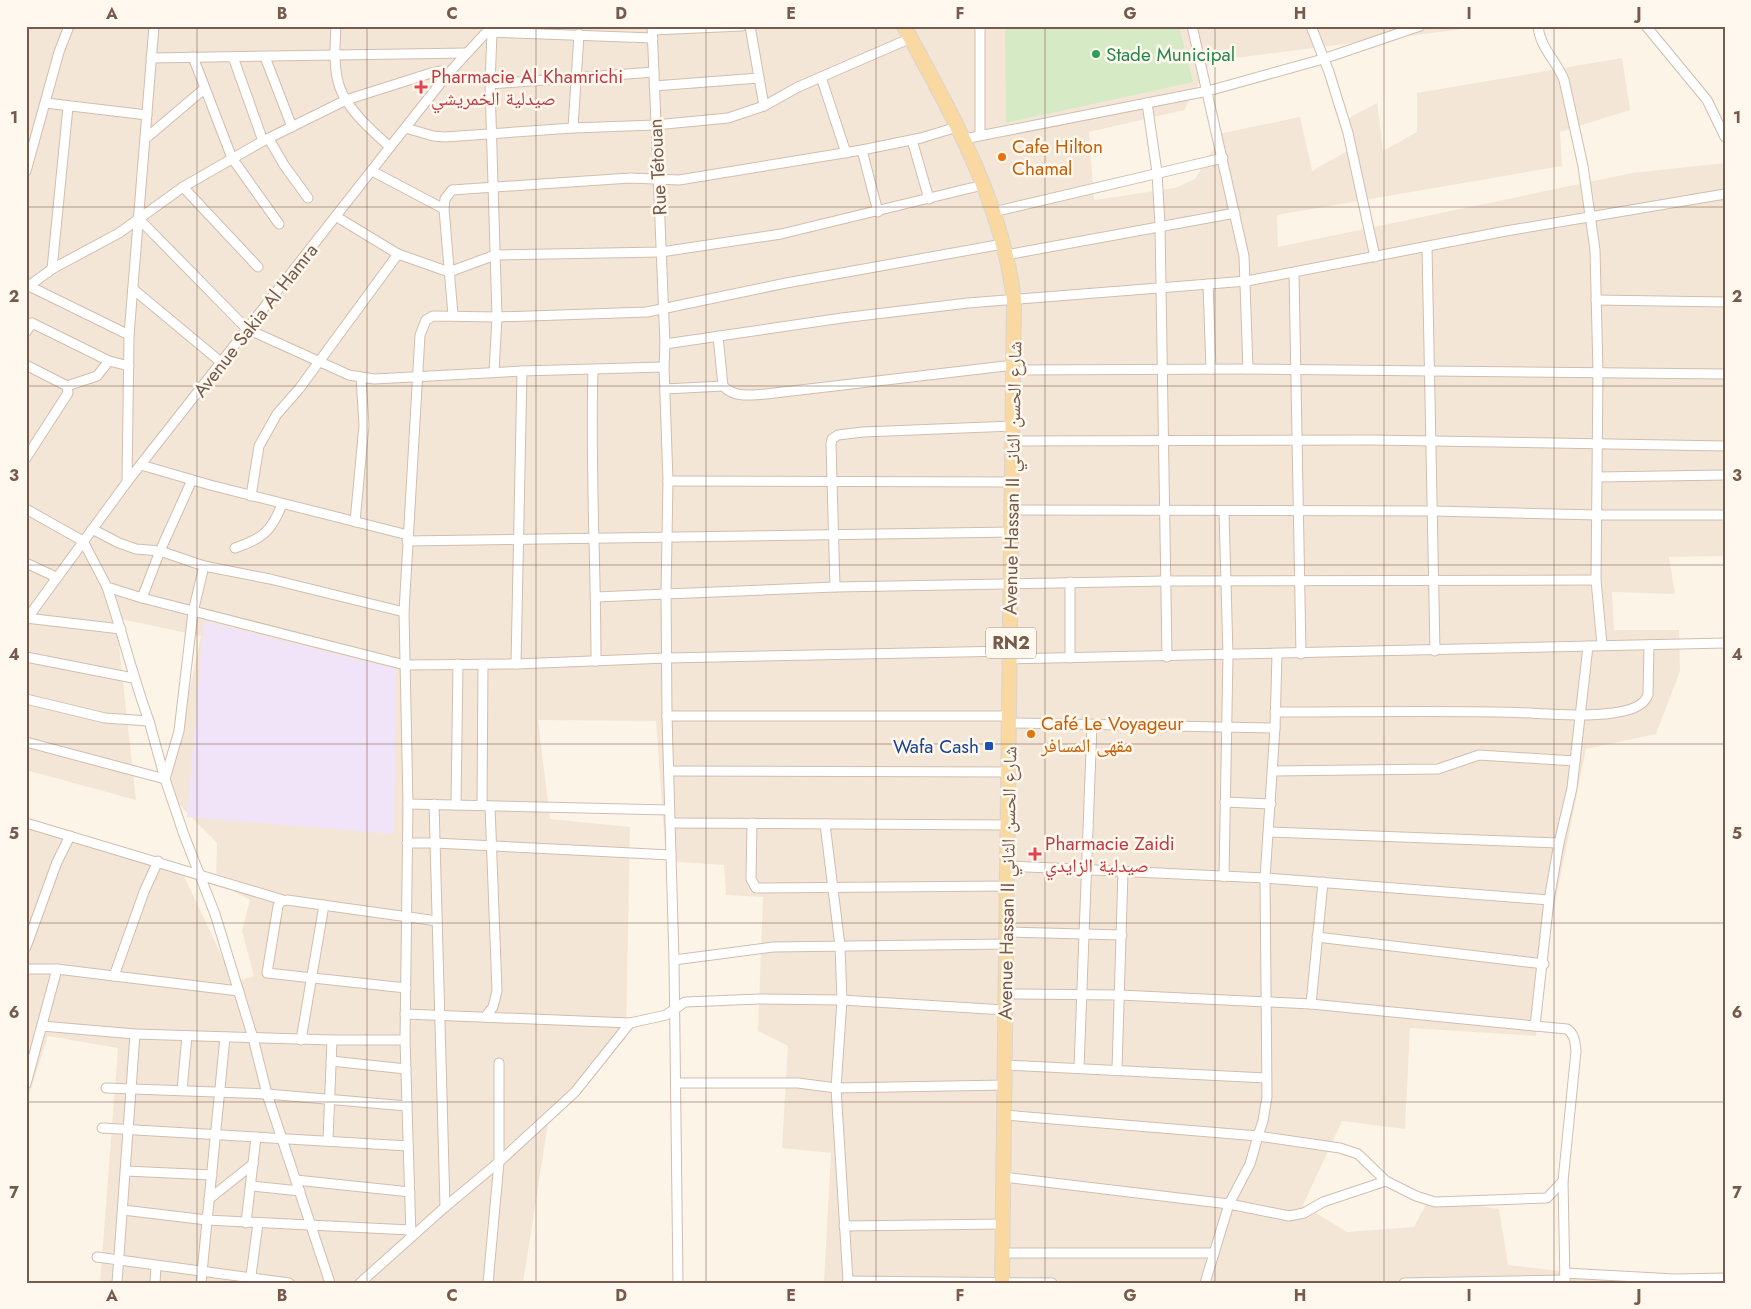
<svg xmlns="http://www.w3.org/2000/svg" width="1751" height="1309" font-family="Jost,'Noto Naskh Arabic',sans-serif">
  <style>
    .residential { fill: #f4e6d6 }
    .education { fill: #f1e4f9 }
    .green { fill: #d5eac5 }
    .lines { fill: none; stroke-linecap: round; stroke-linejoin: round }
    .street-casing { stroke: #d0beaf; stroke-width: 11 }
    .primary-casing { stroke: #dbd4d0; stroke-width: 16 }
    .street { stroke: #fff; stroke-width: 9 }
    .primary { stroke: #fad8a1; stroke-width: 14 }
    .grid { fill: none; stroke: #765a4b; stroke-width: 1; stroke-opacity: 0.55 }
    .leisure-dot { fill: #2e9e5b; stroke: #fff8ee; stroke-width: 2 }
    .health-dot { fill: #e0444e; stroke: #fff8ee; stroke-width: 2 }
    .food-dot { fill: #e8710a; stroke: #fff8ee; stroke-width: 2 }
    .transit-dot { fill: #1a4fb4; stroke: #fff8ee; stroke-width: 2 }
    .labels { text-anchor: middle; stroke-width: 5; stroke-linejoin: round; paint-order: stroke }
    .shield { fill: #fff8ee; stroke: #9f897c; stroke-width: 1 }
    .shield-label { font-size: 18px; font-weight: bold; fill: #765a4b }
    .leisure-label { font-size: 19px; fill: #27864d; stroke: #fff8ee; text-anchor: start }
    .health-label { font-size: 19px; fill: #be3a42; stroke: #fff8ee; text-anchor: start }
    .food-label { font-size: 19px; fill: #c56008; stroke: #fff8ee; text-anchor: start }
    .street-label { font-size: 19px; fill: #765a4b; stroke: #fff8ee }
    .transit-label { font-size: 19px; fill: #164399; stroke: #fff8ee; text-anchor: end }
    .neatline { fill: none; stroke: #765a4b; stroke-width: 2 }
    .grid-label { font-size: 16px; text-anchor: middle; font-weight: bold; fill: #765a4b }
  </style>
  <rect width="100%" height="100%" fill="#fcf4e7"/>
  <path class="residential" d="M26 26H1487L1211 61 1184 110 1089 132 1094 200 1175 188 1195 179 1223 133 1300 117 1312 171 1349 150 1341 122 1377 103 1383 151 1417 132V93L1622 58 1630 110 1560 132 1562 166 1277 215 1278 247 1632 173 1725 163V556L1669 557 1675 594 1612 592 1614 630H1679L1680 671 1656 734 1586 749 1555 904 1536 1036 1410 1028 1405 1129 1342 1121 1303 1205 1347 1232 1414 1227 1429 1199 1499 1209 1508 1265 1665 1283H824L831 1153 782 1148 788 1046 758 1031 763 897 726 895 724 865 666 861 656 721 538 720 550 819 630 827 626 1038 548 1123 523 1283H100L118 1048 48 1036 26 1104V821L182 872 234 982 254 976 242 931 250 900 216 882 217 843 168 793 201 636 116 618 136 800 26 770Z"/>
  <path class="education" d="M204 621 396 669 394 834 187 817Z"/>
  <path class="green" d="M1005 26H1179L1193 82 1006 123Z"/>
  <g class="lines">
    <g class="street-casing">
      <g id="street">
        <path d="M336 26C335 46 333 69 340 88 348 110 373 132 390 147"/>
        <path d="M652 26 665 344 842 318 968 303 1247 281 1506 231 1725 194"/>
        <path d="M750 26 764 106"/>
        <path d="M980 26V135"/>
        <path d="M1192 26 1244 256 1248 369"/>
        <path d="M1311 26 1329 72 1348 133 1375 257"/>
        <path d="M1538 26C1540 48 1556 60 1564 80L1583 166 1595 250 1598 372 1596 580 1602 645"/>
        <path d="M1646 26 1707 100 1725 137"/>
        <path d="M653 30 742 26"/>
        <path d="M488 32 653 38"/>
        <path d="M492 32 490 84 497 317 647 312 786 283 1003 244"/>
        <path d="M193 57 232 158 279 224"/>
        <path d="M233 57 263 141"/>
        <path d="M265 57 292 127"/>
        <path d="M151 58 467 53"/>
        <path d="M821 77 846 153"/>
        <path d="M490 84 654 72"/>
        <path d="M654 86 759 78"/>
        <path d="M46 103 147 115"/>
        <path d="M1147 103 1157 172 1160 226 1167 657"/>
        <path d="M406 128 433 136 445 137 573 128 655 125 728 118 764 106 798 87 911 38"/>
        <path d="M573 128 579 34"/>
        <path d="M145 139 204 89"/>
        <path d="M269 139 284 165 308 198"/>
        <path d="M964 139 1208 91 1323 59 1420 26"/>
        <path d="M912 140 929 199"/>
        <path d="M862 150 878 212"/>
        <path d="M26 171 59 52 69 26"/>
        <path d="M372 171 444 209"/>
        <path d="M183 187 258 267"/>
        <path d="M993 212 1223 158"/>
        <path d="M138 218 247 329 349 375 374 379 522 371 664 367 668 481 666 594 596 597"/>
        <path d="M1427 247 1435 651"/>
        <path d="M398 254 449 272 495 255 661 252 781 234 983 185"/>
        <path d="M1006 255 1235 213"/>
        <path d="M52 269 68 107"/>
        <path d="M1294 273 1301 654"/>
        <path d="M1208 284 1211 369"/>
        <path d="M29 286 129 335"/>
        <path d="M26 288 52 269 119 233 183 187 263 141 346 100 431 73 441 71 447 75"/>
        <path d="M133 289 222 363"/>
        <path d="M1596 300 1725 302"/>
        <path d="M453 315 444 209 445 199 452 190 630 178 679 180 862 150 921 138 957 127"/>
        <path d="M26 332 32 323 109 361 129 366"/>
        <path d="M718 336 723 386C735 398 749 395 766 394L1014 365"/>
        <path d="M26 365 67 386 68 393 26 458"/>
        <path d="M664 367 665 344"/>
        <path d="M593 370C590 467 596 564 596 661"/>
        <path d="M1015 370 1248 369 1725 374"/>
        <path d="M67 386 97 376 109 361"/>
        <path d="M665 389 723 386"/>
        <path d="M1013 426 863 432 838 435 832 439 831 444 835 587 1166 581 1596 580"/>
        <path d="M1013 441 1372 440 1725 446"/>
        <path d="M141 465 210 485 408 535"/>
        <path d="M1598 477 1725 475"/>
        <path d="M668 481 1013 482"/>
        <path d="M127 482 129 335 154 26"/>
        <path d="M251 496 259 446 277 414 299 389 398 254 337 217"/>
        <path d="M26 509 83 541 107 587 142 598 405 665 516 664 522 371"/>
        <path d="M1012 510 1433 511 1597 515H1725"/>
        <path d="M355 522 364 425 361 378"/>
        <path d="M92 529 119 543 136 549 160 551 204 566 270 579 404 612"/>
        <path d="M407 541 1012 532"/>
        <path d="M235 548C262 539 272 531 282 504"/>
        <path d="M26 563 56 577"/>
        <path d="M204 566 193 612 179 731 165 779 184 835 215 914 253 1038 267 1094 330 1283"/>
        <path d="M835 587 666 594 667 716H1010"/>
        <path d="M142 598 160 551 192 480"/>
        <path d="M26 618 121 629"/>
        <path d="M26 620 127 482 390 147 447 75 492 26"/>
        <path d="M26 657 133 678"/>
        <path d="M1070 658V582"/>
        <path d="M1010 659 1725 643"/>
        <path d="M516 664 667 658 1010 651"/>
        <path d="M26 699 105 718 149 721C133 677 122 632 107 587"/>
        <path d="M1275 712C1348 712 1422 711 1495 712 1534 712 1574 718 1613 713 1626 711 1643 708 1648 695L1649 645"/>
        <path d="M667 716 674 960 678 1283"/>
        <path d="M1010 723 1275 728 1265 878 1267 1097 1263 1121 1258 1136 1340 1148 1358 1154 1386 1181 1416 1196 1435 1202 1547 1198 1563 1181"/>
        <path d="M1275 728 1277 654"/>
        <path d="M26 742 165 779 149 721"/>
        <path d="M669 771 1009 772"/>
        <path d="M1273 771 1438 769 1479 755 1575 761"/>
        <path d="M1225 802 1271 804"/>
        <path d="M408 804 669 810"/>
        <path d="M434 804 445 1207"/>
        <path d="M456 805 458 664"/>
        <path d="M482 805 483 664"/>
        <path d="M26 823 283 900"/>
        <path d="M670 823 1008 825"/>
        <path d="M752 823 751 879 756 888 1008 886"/>
        <path d="M825 824 840 946 842 1000 836 1088 848 1281"/>
        <path d="M1270 832 1559 843"/>
        <path d="M407 843H435L671 855"/>
        <path d="M1008 866 1265 878 1549 900"/>
        <path d="M1224 877 1228 655 1224 512"/>
        <path d="M1007 932 1122 935"/>
        <path d="M1317 937 1544 964"/>
        <path d="M26 947 57 862 70 836"/>
        <path d="M674 960 773 947 1007 944"/>
        <path d="M26 969H57L114 976 144 892 158 861"/>
        <path d="M114 976 239 991"/>
        <path d="M406 988 267 973 278 906 280 902 287 900 437 921"/>
        <path d="M1006 994 1120 995 1311 1004 1535 1026 1549 900 1559 843 1572 788 1588 646"/>
        <path d="M1311 1004 1323 882"/>
        <path d="M405 1014 630 1023 666 1015 685 1002 759 999 842 1000 1005 1010"/>
        <path d="M485 1017 493 1007 497 991 490 806"/>
        <path d="M42 1026 135 1034"/>
        <path d="M1535 1026 1567 1029C1575 1034 1575 1043 1576 1051L1563 1181 1565 1283"/>
        <path d="M301 1040 324 905"/>
        <path d="M405 1040 408 804 404 612 420 335 426 320 433 316 497 317 494 372"/>
        <path d="M331 1061 406 1069"/>
        <path d="M1005 1065 1266 1078"/>
        <path d="M1079 1068 1092 724"/>
        <path d="M1117 1069 1123 871"/>
        <path d="M676 1083H798L836 1088 1005 1085"/>
        <path d="M26 1084 57 969"/>
        <path d="M106 1088 267 1094 407 1106"/>
        <path d="M182 1090 187 1036"/>
        <path d="M1005 1115 1258 1136 1250 1164 1229 1204 1205 1283"/>
        <path d="M102 1128 408 1146"/>
        <path d="M328 1140 332 1040"/>
        <path d="M126 1171 212 1175"/>
        <path d="M1004 1177 1229 1204 1289 1216 1304 1213 1323 1202 1386 1181"/>
        <path d="M296 1180 410 1192"/>
        <path d="M251 1186 300 1191"/>
        <path d="M209 1199 253 1164"/>
        <path d="M123 1210 207 1220 410 1230"/>
        <path d="M246 1223 256 1137"/>
        <path d="M844 1226 1003 1224"/>
        <path d="M1003 1253H1214"/>
        <path d="M97 1257 289 1283"/>
        <path d="M1565 1273 1675 1279 1725 1278"/>
        <path d="M117 1283 135 1034 332 1040H405L411 1237"/>
        <path d="M155 1283 156 1266"/>
        <path d="M201 1283 225 1037"/>
        <path d="M250 1283 258 1223"/>
        <path d="M360 1283 445 1207 499 1162 575 1092 630 1023"/>
        <path d="M488 1283 499 1162V1063"/>
        <path d="M847 1283 848 1281 1052 1283"/>
        <path d="M1404 1283 1565 1280"/>
      </g>
    </g>
    <g class="primary-casing">
      <path id="primary" d="M904 26C951 113 1002 201 1014 300L1002 1283"/>
    </g>
    <use href="#street" class="street"/>
    <use href="#primary" class="primary"/>
  </g>
  <path class="grid" d="M197 26V1283M367 26V1283M536 26V1283M706 26V1283M876 26V1283M1045 26V1283M1215 26V1283M1384 26V1283M1554 26V1283M26 207H1725M26 386H1725M26 565H1725M26 744H1725M26 923H1725M26 1102H1725"/>
  <circle class="leisure-dot" cx="1096" cy="54" r="5"/>
  <g class="health-dot">
    <path d="M418.5 79.5h5v5h5v5h-5v5h-5v-5h-5v-5h5z"/>
    <path d="M1032.5 846.5h5v5h5v5h-5v5h-5v-5h-5v-5h5z"/>
  </g>
  <g class="food-dot">
    <circle cx="1002" cy="157" r="5"/>
    <circle cx="1031" cy="734" r="5"/>
  </g>
  <rect class="transit-dot" x="984" y="741" width="10" height="10" rx="2.5"/>
  <g class="labels">
    <rect class="shield" x="986" y="627.5" width="50" height="31" rx="4"/>
    <g class="shield-label">
      <text x="1011" y="649">RN2</text>
    </g>
    <g class="leisure-label">
      <text x="1106" y="61">Stade Municipal</text>
    </g>
    <g class="health-label">
      <text x="431" y="83">Pharmacie Al Khamrichi<tspan x="431" dy="22">صيدلية الخمريشي</tspan></text>
      <text x="1045" y="850">Pharmacie Zaidi<tspan x="1045" dy="22">صيدلية الزايدي</tspan></text>
    </g>
    <g class="food-label">
      <text x="1012" y="153">Cafe Hilton<tspan x="1012" dy="22">Chamal</tspan></text>
      <text x="1041" y="730">Café Le Voyageur<tspan x="1041" dy="22">مقهى المسافر</tspan></text>
    </g>
    <g class="street-label">
      <text transform="translate(657 167) rotate(-93)" y="7">Rue Tétouan</text>
      <text transform="translate(255 320) rotate(-52)" y="7">Avenue Sakia Al Hamra</text>
      <text transform="translate(1012 478) rotate(-89)" y="7">Avenue Hassan II شارع الحسن الثاني</text>
      <text transform="translate(1007 883) rotate(-89)" y="7">Avenue Hassan II شارع الحسن الثاني</text>
    </g>
    <g class="transit-label">
      <text x="979" y="753">Wafa Cash</text>
    </g>
  </g>
  <rect width="1751" height="1309" fill="none" stroke="#fff8ee" stroke-width="55"/>
  <rect x="28" y="28" width="1696" height="1254" class="neatline"/>
  <g class="grid-label">
    <text x="112" y="19">A</text>
    <text x="282" y="19">B</text>
    <text x="452" y="19">C</text>
    <text x="621" y="19">D</text>
    <text x="791" y="19">E</text>
    <text x="960" y="19">F</text>
    <text x="1130" y="19">G</text>
    <text x="1300" y="19">H</text>
    <text x="1469" y="19">I</text>
    <text x="1639" y="19">J</text>
    <text x="14" y="123">1</text>
    <text x="1737" y="123">1</text>
    <text x="14" y="302">2</text>
    <text x="1737" y="302">2</text>
    <text x="14" y="481">3</text>
    <text x="1737" y="481">3</text>
    <text x="14" y="660">4</text>
    <text x="1737" y="660">4</text>
    <text x="14" y="839">5</text>
    <text x="1737" y="839">5</text>
    <text x="14" y="1018">6</text>
    <text x="1737" y="1018">6</text>
    <text x="14" y="1198">7</text>
    <text x="1737" y="1198">7</text>
    <text x="112" y="1301">A</text>
    <text x="282" y="1301">B</text>
    <text x="452" y="1301">C</text>
    <text x="621" y="1301">D</text>
    <text x="791" y="1301">E</text>
    <text x="960" y="1301">F</text>
    <text x="1130" y="1301">G</text>
    <text x="1300" y="1301">H</text>
    <text x="1469" y="1301">I</text>
    <text x="1639" y="1301">J</text>
  </g>
</svg>
